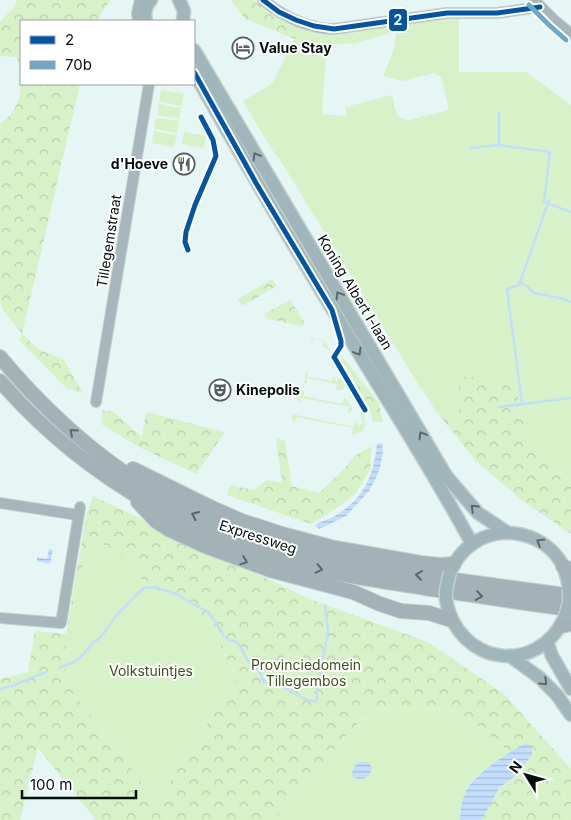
<svg xmlns="http://www.w3.org/2000/svg" width="571" height="820" font-family="Inter,sans-serif">
  <style>
    .green { fill: #d7f2c8; fill-rule: evenodd }
    .forest { fill: url(#forest-crowns); fill-rule: evenodd }
    .water { fill: url(#water-rules) }
    .lines { fill: none; stroke-linecap: round; stroke-linejoin: round }
    .stream { stroke: #c3defc; stroke-width: 2.5 }
    .minor-casing { stroke: #c3cfce; stroke-width: 12 }
    .major-casing { stroke: #c3cfce; stroke-width: 15 }
    .highway-casing { stroke: #c3cfce; stroke-width: 16 }
    .minor { stroke: #a7b6bb; stroke-width: 10 }
    .major { stroke: #a1b6ba; stroke-width: 12 }
    .highway { stroke: #a2b2b6; stroke-width: 14 }
    .major-bridge-casing { stroke: #c3cfce; stroke-width: 15; stroke-linecap: butt }
    .major-bridge { stroke: #a1b6ba; stroke-width: 12 }
    .bus-1-casing { stroke: #fff; stroke-width: 9 }
    .bus-2-casing { stroke: #fff; stroke-width: 9 }
    .bus-1 { stroke: #0056a4; stroke-width: 5 }
    .bus-2 { stroke: #6aa9c7; stroke-width: 5 }
    .oneway { stroke: #5a6a6c }
    .oneway2 { stroke: #5b686a }
    .labels { text-anchor: middle; stroke-width: 4; stroke-linejoin: round; paint-order: stroke }
    .poi-label { font-size: 14px; font-weight: bold; fill: #040e0d; stroke: #fff; text-anchor: start }
    .street-label { font-size: 14px; fill: #040e0d; stroke: #fff }
    .park-label { font-size: 14px; fill: #3b521a; stroke: #fff }
    .line-badge { stroke: #fff; stroke-width: 2 }
    .badge-label { font-size: 14px; text-anchor: middle; font-weight: bold; fill: #fff }
  </style>
  <defs>
    <pattern id="forest-crowns" width="20" height="18" patternUnits="userSpaceOnUse" patternTransform="scale(1.25)"><rect width="20" height="18" fill="#d7f2c8"/><path d="M2 6a3 3 0 1 1 6 0M12 15a3 3 0 1 1 6 0" fill="none" stroke="#b7ceab"/></pattern>
    <pattern id="water-rules" width="6" height="5" patternUnits="userSpaceOnUse" patternTransform="scale(1.25)"><rect width="6" height="5" fill="#c3defc"/><path d="M0 2.5h6" fill="none" stroke="#a6bdd7"/></pattern>
  </defs>
  <rect width="100%" height="100%" fill="#e5f6f5"/>
  <g class="green">
    <path d="M459 16V72H526L571 105V482L529 449 515 388 460 377 458 398 460 423 436 411 420 387 280 160 271 148 243 101 273 83 299 28 314 32 328 34ZM395 32C398 46 388 62 383 76L403 81 434 73C438 75 440 76 442 79L449 110 408 120C394 118 395 107 392 95L345 107 347 116 322 114 327 45 356 43Z"/>
    <path d="M161 90 184 94 182 106 159 102Z"/>
    <path d="M159 104 181 108 179 119 157 115Z"/>
    <path d="M156 118 179 121 177 133 154 129Z"/>
    <path d="M154 131 177 135 174 147 152 143Z"/>
    <path d="M184 132 206 136 204 148 182 144Z"/>
    <path d="M313 338 324 340 329 348 334 365 345 383V386L342 390H336L337 384 307 378 306 384 304 383 306 371H308L307 377 332 381 333 376 336 381 341 378 331 362 329 350 323 347 324 341 313 339 312 344 311 339Z"/>
    <path d="M349 388C356 398 380 434 352 434L353 428 296 417 295 423 292 420V414L354 427 356 421 359 426 363 423 361 418 362 417 356 403 348 393Z"/>
    <path d="M302 390 304 391V396L342 404 344 398 346 399 352 407V410L348 413 349 407 301 398 300 403 297 400V393Z"/>
    <path d="M90 536 145 570 141 580 196 612 209 622 234 673 235 681 160 797H153L64 680 67 655 66 638Z"/>
    <path d="M408 707 445 709 469 718 487 734 510 752C495 763 473 774 465 792 461 801 460 811 460 820H275L289 800 368 711Z"/>
  </g>
  <g class="forest">
    <path d="M17 0H110L97 21H21V84H80L22 334 38 349 64 360 83 393 67 389 19 340 22 334 2 309 0 301V124C3 121 7 119 9 116 23 103 24 73 16 57L0 56V22L15 6Z"/>
    <path d="M231 0H254C268 12 283 20 299 28L295 39 245 19Z"/>
    <path d="M272 279 277 286 242 306 238 299Z"/>
    <path d="M290 300 305 323 302 326 267 319 264 314Z"/>
    <path d="M342 356 379 403 383 422H373L366 401 340 358Z"/>
    <path d="M459 377H474L494 379 516 388 529 449 571 482V534L523 501 476 461 436 411 445 416 460 422 458 398Z"/>
    <path d="M103 410 114 412 142 437 146 412 225 432 196 474 141 448 101 424Z"/>
    <path d="M276 438 285 441 292 486 319 493 344 469 354 456 372 446 370 470 356 493 337 508 311 524 227 495 230 485 254 490 267 480 282 483Z"/>
    <path d="M93 496 310 599 428 642 504 694 571 769V820H482L499 788 515 776 532 755 525 743 510 752 487 734 469 718 445 709 408 707 368 711 289 800 275 820H96L38 748 20 820H0V679L28 672 35 631 66 634 86 516ZM90 536 144 570 141 580 196 612 209 622 234 673 235 681 160 797H153L64 680 67 655 66 638Z"/>
  </g>
  <g class="water">
    <path d="M382 443 383 451 380 468 375 480 369 491 346 516 334 522 319 529 315 525C321 521 327 520 333 517 364 499 373 478 377 444Z"/>
    <path d="M49 549 53 550 50 564 37 561V557L47 559Z"/>
    <path d="M525 743 532 746V755L515 776 499 788 482 820H460C460 811 461 802 465 793 472 775 508 753 525 743Z"/>
    <path d="M359 762 369 763 372 767C371 777 361 783 352 776 352 770 354 766 359 762Z"/>
  </g>
  <g class="lines">
    <g class="stream">
      <path d="M499 113V145L550 152 544 202 571 212"/>
      <path d="M470 148 499 145"/>
      <path d="M519 282 527 286 534 293 561 298 571 302"/>
      <path d="M522 404 507 289 519 285 549 200"/>
      <path d="M499 407 571 398"/>
      <path d="M60 667 72 663 80 658 93 643 100 638 117 615 134 597 144 588 155 587 176 594 206 611 213 618 224 636 229 640 234 641 240 645 247 660 251 664 258 670 261 674 262 679 265 682 277 684 309 701H317V689L328 631 325 605"/>
      <path d="M0 689 15 685 46 672"/>
    </g>
    <g class="minor-casing">
      <g id="minor">
        <path d="M263 0C284 17 306 28 334 29L447 13H497L540 7"/>
        <path d="M534 0 554 20 571 34"/>
        <path d="M138 21 137 13 140 0"/>
        <path d="M96 402 149 84"/>
        <path d="M0 503 78 515"/>
        <path d="M0 618 61 623 80 507"/>
      </g>
    </g>
    <g class="major-casing">
      <g id="major">
        <path d="M179 0 184 11 183 21"/>
        <path d="M146 21C144 13 145 6 151 0"/>
        <path d="M194 50 447 477 465 498 478 513 508 533"/>
        <path d="M194 72C239 152 285 232 333 310 379 388 429 464 472 544"/>
        <path d="M450 572C455 561 462 551 472 544 502 523 546 533 563 566 566 573 568 581 569 589"/>
        <path d="M446 600C458 665 537 677 565 617"/>
        <path d="M547 642 552 656 571 689"/>
        <path d="M510 656 540 678 557 695 571 715"/>
      </g>
    </g>
    <g class="highway-casing">
      <g id="highway">
        <path d="M0 357C65 435 148 501 244 536 273 546 302 552 332 559 351 563 369 567 387 571 407 575 427 577 447 579 489 585 530 590 571 596"/>
        <path d="M0 381C74 466 166 523 273 557 322 573 374 580 425 588 474 595 522 603 571 609"/>
        <path d="M133 469 212 508 242 521 282 534 335 548 421 563 439 565 454 564"/>
        <path d="M138 502 156 521 170 530 205 546 270 570 353 592 380 604 401 611 429 613 451 620"/>
        <path d="M563 566 571 570"/>
        <path d="M561 626 571 624"/>
      </g>
    </g>
    <use href="#minor" class="minor"/>
    <use href="#major" class="major"/>
    <use href="#highway" class="highway"/>
    <g class="major-bridge-casing">
      <g id="major-bridge">
        <path d="M446 600V590L450 572"/>
        <path d="M565 616 569 603V589"/>
      </g>
    </g>
    <use href="#major-bridge" class="major-bridge"/>
    <g class="bus-1-casing">
      <g id="bus-1">
        <path d="M263 0 279 12 296 20 314 26 334 29 447 13H497L540 7"/>
        <path d="M194 72 256 183 332 310 341 341V346L334 357 365 410"/>
        <path d="M188 250 185 242 186 232 195 205 216 156 213 140 201 117"/>
      </g>
    </g>
    <g class="bus-2-casing">
      <path id="bus-2" d="M529 5 549 25 566 40"/>
    </g>
    <use href="#bus-1" class="bus-1"/>
    <use href="#bus-2" class="bus-2"/>
  </g>
  <defs><path id="oneway-chevron" d="M-2-3.5L2.5 0L-2 3.5" fill="none" stroke-width="1.6" stroke-linecap="round" stroke-linejoin="round" transform="scale(1.25)"/></defs>
  <g class="oneway">
    <use href="#oneway-chevron" transform="translate(256 156) rotate(-121)"/>
    <use href="#oneway-chevron" transform="translate(339 295) rotate(-121)"/>
    <use href="#oneway-chevron" transform="translate(358 352) rotate(59)"/>
    <use href="#oneway-chevron" transform="translate(422 435) rotate(-121)"/>
    <use href="#oneway-chevron" transform="translate(474 508) rotate(-136)"/>
    <use href="#oneway-chevron" transform="translate(540 542) rotate(-149)"/>
    <use href="#oneway-chevron" transform="translate(544 682) rotate(44)"/>
  </g>
  <g class="oneway2">
    <use href="#oneway-chevron" transform="translate(73 432) rotate(-138)"/>
    <use href="#oneway-chevron" transform="translate(195 515) rotate(-155)"/>
    <use href="#oneway-chevron" transform="translate(244 561) rotate(19)"/>
    <use href="#oneway-chevron" transform="translate(319 569) rotate(13)"/>
    <use href="#oneway-chevron" transform="translate(419 575) rotate(-172)"/>
    <use href="#oneway-chevron" transform="translate(479 596) rotate(9)"/>
  </g>
  <defs>
    <g id="hotel-ring" transform="scale(1.125)"><circle r="9.5" fill="#fff" stroke="#535f5e" stroke-width="1.5"/><path d="M-6-4.5h1.5V1H6V5H4.5V3h-9V5H-6ZM-4 0a1.8 1.8 0 1 1 3.6 0ZM.5 0V-2.5h3Q6-2.5 6 0Z" fill="#535f5e"/></g>
    <g id="restaurant-ring" transform="scale(1.125)"><circle r="9.5" fill="#fff" stroke="#535f5e" stroke-width="1.5"/><path d="M-5-6h1v4h1v-4h1v4h1v-4h1v5L-1.5 .5V6h-2V.5L-5-1ZM5-6V6H3V1.5H1.5Q1.5-4 5-6Z" fill="#535f5e"/></g>
    <g id="theatre-ring" transform="scale(1.125)"><circle r="9.5" fill="#fff" stroke="#535f5e" stroke-width="1.5"/><path d="M-5-5.5Q0-4 5-5.5V0Q5 5 0 6Q-5 5-5 0ZM-3.3-2.5H-1v1.5H-3.3ZM1-2.5H3.3v1.5H1ZM-2.8 1Q0 5.5 2.8 1Z" fill="#535f5e"/></g>
  </defs>
  <g fill-rule="evenodd">
    <use href="#hotel-ring" x="243" y="48"/>
    <use href="#restaurant-ring" x="184" y="164"/>
    <use href="#theatre-ring" x="220" y="390"/>
  </g>
  <g class="labels">
    <g class="poi-label">
      <text x="259" y="53">Value Stay</text>
      <text x="168" y="169" text-anchor="end">d'Hoeve</text>
      <text x="236" y="395">Kinepolis</text>
    </g>
    <g class="street-label">
      <text transform="translate(109 241) rotate(-81)" y="5">Tillegemstraat</text>
      <text transform="translate(355 292) rotate(59)" y="5">Koning Albert I-laan</text>
      <text transform="translate(258 537) rotate(18)" y="5">Expressweg</text>
    </g>
    <g class="park-label">
      <text x="306" y="670">Provinciedomein<tspan x="306" dy="16">Tillegembos</tspan></text>
      <text x="151" y="676">Volkstuintjes</text>
    </g>
  </g>
  <rect class="line-badge" x="388" y="8" width="20" height="24" rx="5" fill="#0056a4"/>
  <g class="badge-label">
    <text x="398" y="25">2</text>
  </g>
  <rect x="20" y="20" width="175" height="65" fill="#ffffff" stroke="#9b9f9e"/>
  <rect x="30" y="36" width="25" height="8" fill="#0056a4" stroke="#9b9f9e"/>
  <text x="65" y="45" font-size="15" fill="#040e0d">2</text>
  <rect x="30" y="61" width="25" height="8" fill="#6aa9c7" stroke="#9b9f9e"/>
  <text x="65" y="70" font-size="15" fill="#040e0d">70b</text>
  <g transform="translate(526 775) rotate(307)" stroke="#ffffff" stroke-width="4" paint-order="stroke">
  <path d="M0-4L9 19L0 12L-9 19Z" fill="#040e0d"/>
  <text y="-8" font-size="14" font-weight="bold" text-anchor="middle" fill="#040e0d">N</text>
  </g>
  <path d="M22 790v8h114v-8" fill="none" stroke="#040e0d" stroke-width="2.5"/>
  <text x="30" y="790" font-size="15" fill="#040e0d" stroke="#ffffff" stroke-width="4" paint-order="stroke">100 m</text>
</svg>
